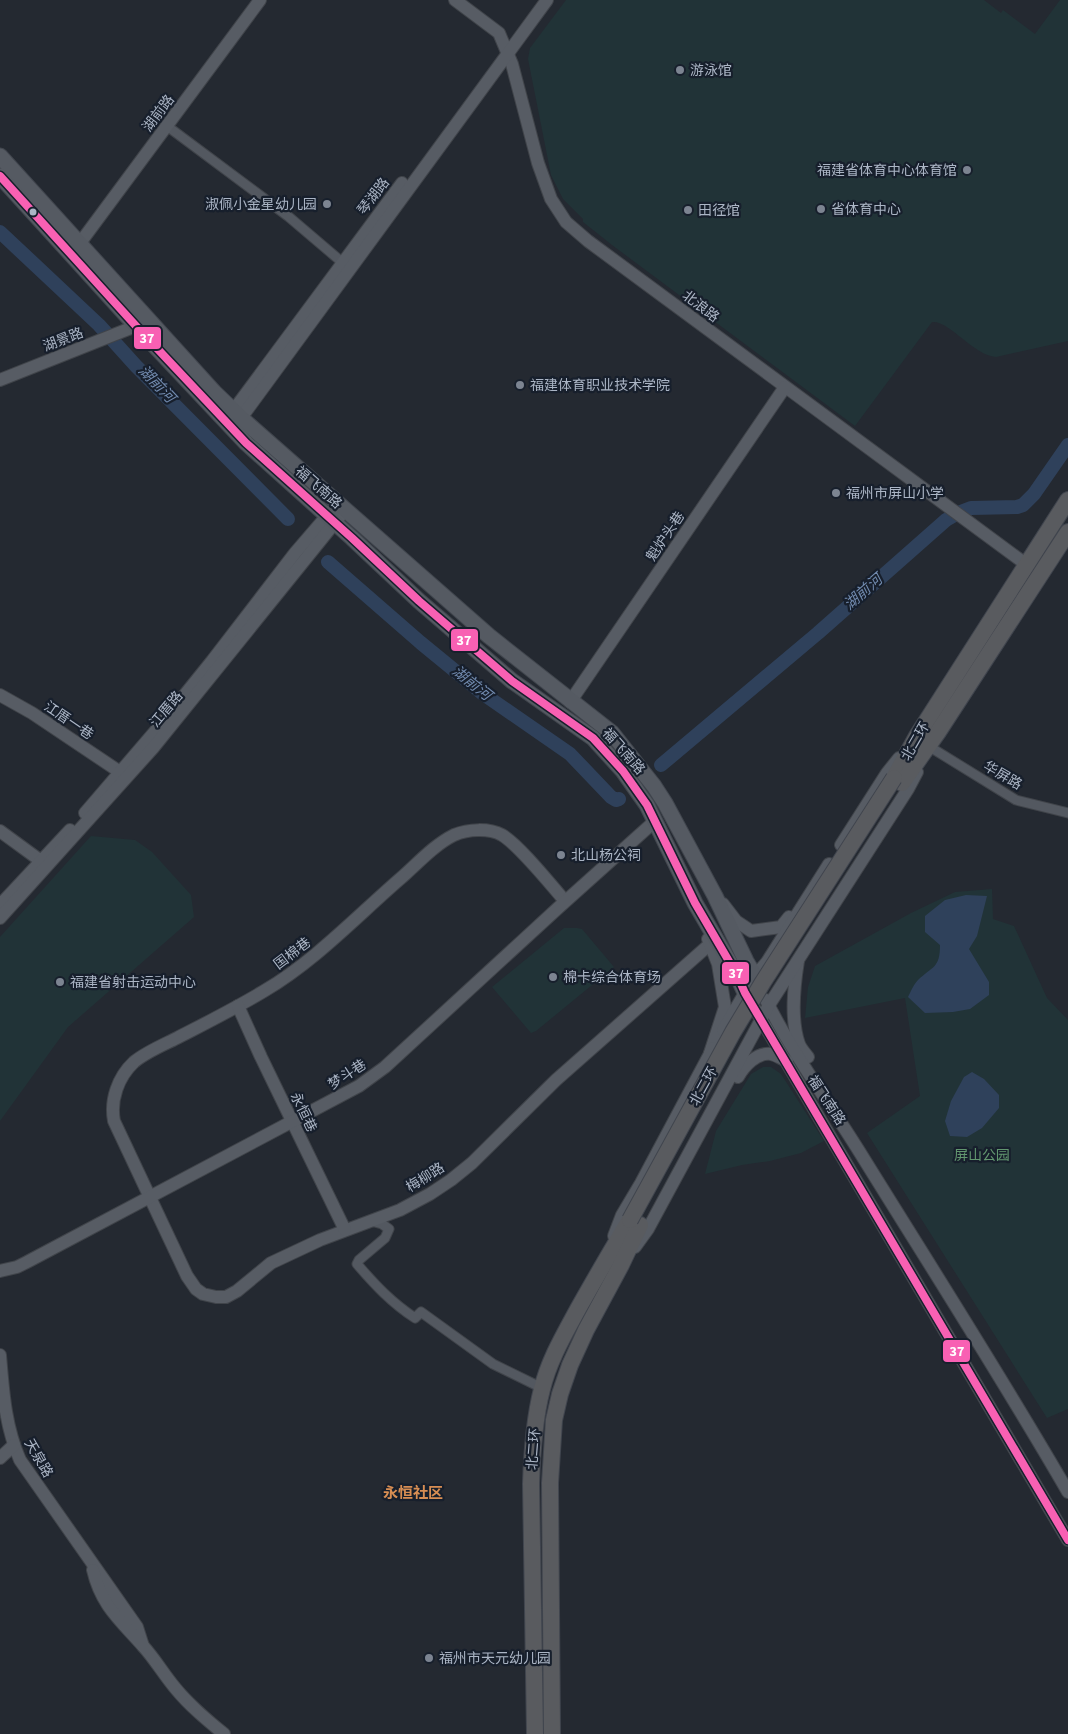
<svg xmlns="http://www.w3.org/2000/svg" width="1068" height="1734" font-family="'Source Sans 3','Noto Sans SC',sans-serif">
  <style>
    .green { fill: #213337 }
    .water { fill: #2f415b }
    .lines { fill: none; stroke-linecap: round; stroke-linejoin: round }
    .river { stroke: #2f415b; stroke-width: 14 }
    .street-casing { stroke: #40444a; stroke-width: 11 }
    .secondary-casing { stroke: #40444a; stroke-width: 14 }
    .primary-casing { stroke: #41464e; stroke-width: 17 }
    .highway-casing { stroke: #40454e; stroke-width: 18 }
    .street { stroke: #535860; stroke-width: 9 }
    .secondary { stroke: #575c64; stroke-width: 12 }
    .primary { stroke: #555a62; stroke-width: 15 }
    .highway { stroke: #595b5f; stroke-width: 16 }
    .highway-bridge-casing { stroke: #40454e; stroke-width: 18; stroke-linecap: butt }
    .highway-bridge { stroke: #595b5f; stroke-width: 16 }
    .bus-1-casing { stroke: #171f2c; stroke-width: 11 }
    .bus-1 { stroke: #f860b3; stroke-width: 8 }
    .poi-dot { fill: #7c8491; stroke: #171f2c; stroke-width: 2 }
    .bus-dot { fill: #abb5c5; stroke: #171f2c; stroke-width: 2 }
    .labels { text-anchor: middle; stroke-width: 4.5; stroke-linejoin: round; paint-order: stroke }
    .poi-label { font-size: 14px; fill: #abb5c5; stroke: #171f2c; text-anchor: start }
    .street-label { font-size: 14px; fill: #abb5c5; stroke: #171f2c }
    .park-label { font-size: 14px; fill: #62966f; stroke: #171f2c }
    .water-label { font-size: 15px; font-style: italic; fill: #728baf; stroke: #171f2c }
    .neighbourhood-label { font-size: 15px; font-weight: bold; fill: #d88e53; stroke: #171f2c }
    .line-badge { stroke: #171f2c; stroke-width: 2 }
    .badge-label { font-size: 14px; text-anchor: middle; font-weight: bold; fill: #fff }
  </style>
  <rect width="100%" height="100%" fill="#242931"/>
  <g class="green">
    <path d="M566 0H984L1001 13 1003 10 1035 34 1060 0H1068V341L996 357C973 355 949 320 932 322L855 426 612 245 583 222V219L563 199 551 175 528 59 530 48Z"/>
    <path d="M91 836 135 840 152 852 191 895 194 917 68 1027 0 1121V937Z"/>
    <path d="M992 889 993 919 1014 926 1047 998 1068 1020V1409L1047 1418 867 1133 920 1096 905 998 805 1018 808 987 815 966 911 913 955 892Z"/>
    <path d="M564 928H577L582 929 614 967 536 1031 531 1033 492 987Z"/>
    <path d="M763 1067H771L781 1074 824 1141 801 1153 770 1161 742 1165 705 1174 716 1131 751 1074Z"/>
  </g>
  <g class="water">
    <path d="M966 895 987 896 977 936 969 949 989 982V995L970 1009 953 1012 925 1013 908 997C911 991 914 984 918 980 933 966 940 968 940 945L925 932V916L945 900Z"/>
    <path d="M972 1072 984 1079 999 1095V1108L982 1128 967 1137 950 1136 945 1121 951 1101 964 1077Z"/>
  </g>
  <g class="lines">
    <g class="river">
      <path d="M0 232 99 325 136 366 288 519"/>
      <path d="M328 562 421 643 482 693 570 754 611 797 616 800 619 799"/>
      <path d="M661 765 818 633 946 520 958 513 971 508 1017 507 1023 505 1034 494 1068 445"/>
    </g>
    <g class="street-casing">
      <g id="street">
        <path d="M167 126 289 217 343 263"/>
        <path d="M930 747 1016 800 1068 813"/>
        <path d="M371 1221 382 1224 389 1229 385 1238 359 1260 357 1264C375 1285 392 1303 415 1318L421 1312 493 1364 542 1388"/>
      </g>
    </g>
    <g class="secondary-casing">
      <g id="secondary">
        <path d="M455 0 499 33 512 64 538 163 551 199 566 222 588 241 1027 565"/>
        <path d="M80 243 260 0"/>
        <path d="M0 380 136 326"/>
        <path d="M233 411 402 183"/>
        <path d="M241 418 547 0"/>
        <path d="M0 695 32 713 120 772"/>
        <path d="M570 702 785 387"/>
        <path d="M85 813 158 728 212 661 295 553 338 503"/>
        <path d="M0 831 41 861"/>
        <path d="M841 845 887 773 899 758"/>
        <path d="M565 901C551 885 519 845 502 835 489 828 468 829 454 835 434 845 418 863 401 878 357 916 315 961 264 991 236 1008 206 1023 177 1038 163 1045 146 1052 134 1062 118 1077 110 1100 114 1121L187 1276 196 1289 203 1294 216 1297H226L237 1291 271 1263 320 1240 400 1210 430 1194 451 1180 472 1163 556 1080 710 944"/>
        <path d="M723 904 736 921 751 931 781 927 789 917"/>
        <path d="M0 905 70 830"/>
        <path d="M0 918 153 748 345 510"/>
        <path d="M708 939 718 964 725 1007 710 1053"/>
        <path d="M798 961C794 986 790 1019 799 1044 801 1049 805 1053 808 1057"/>
        <path d="M748 997 1068 1540"/>
        <path d="M766 1000C792 1053 828 1101 859 1151 929 1264 1001 1376 1068 1492"/>
        <path d="M238 1006 261 1057 345 1230"/>
        <path d="M723 1030 755 976 767 962 829 864"/>
        <path d="M738 1077C744 1066 757 1052 771 1054 776 1055 782 1059 787 1061"/>
        <path d="M614 1236 622 1215 641 1183 713 1048"/>
        <path d="M635 1247 648 1229 769 1005 908 789 917 772"/>
        <path d="M0 1271 17 1267 27 1262 359 1086 385 1067 558 908 655 821 658 830"/>
        <path d="M0 1355C3 1391 5 1426 20 1460L137 1627 143 1646"/>
        <path d="M0 1458 14 1445"/>
        <path d="M93 1570C101 1605 120 1620 143 1646 155 1659 164 1675 176 1689 190 1706 207 1720 224 1734"/>
      </g>
    </g>
    <g class="primary-casing">
      <g id="primary">
        <path d="M0 156 214 392 241 418 489 636 612 733 654 786 665 803 715 896 746 961 755 976"/>
        <path d="M0 176 136 326 246 443 352 538 419 601 512 681 593 738 623 771 647 805 695 903 737 975 745 993"/>
      </g>
    </g>
    <g class="highway-casing">
      <g id="highway">
        <path d="M894 778 917 736 1068 500"/>
        <path d="M902 783 938 732 1068 532"/>
        <path d="M535 1734 531 1484C532 1452 534 1420 542 1389 549 1360 564 1335 578 1309 595 1279 612 1249 630 1220"/>
        <path d="M552 1734 550 1483 554 1420 560 1394 570 1365 586 1330 621 1265 640 1225"/>
      </g>
    </g>
    <use href="#street" class="street"/>
    <use href="#secondary" class="secondary"/>
    <use href="#primary" class="primary"/>
    <use href="#highway" class="highway"/>
    <g class="highway-bridge-casing">
      <path id="highway-bridge" d="M630 1220 733 1032 763 982 894 778"/>
    </g>
    <use href="#highway-bridge" class="highway-bridge"/>
    <g class="bus-1-casing">
      <path id="bus-1" d="M0 176 136 326 246 443 352 538 419 601 512 681 593 738 623 771 647 805 695 903 737 975 745 993 1068 1540"/>
    </g>
    <use href="#bus-1" class="bus-1"/>
  </g>
  <g class="poi-dot">
    <circle cx="680" cy="70" r="5"/>
    <circle cx="967" cy="170" r="5"/>
    <circle cx="327" cy="204" r="5"/>
    <circle cx="821" cy="209" r="5"/>
    <circle cx="688" cy="210" r="5"/>
    <circle cx="520" cy="385" r="5"/>
    <circle cx="836" cy="493" r="5"/>
    <circle cx="561" cy="855" r="5"/>
    <circle cx="553" cy="977" r="5"/>
    <circle cx="60" cy="982" r="5"/>
    <circle cx="429" cy="1658" r="5"/>
  </g>
  <circle class="bus-dot" cx="33" cy="212" r="4.5"/>
  <g class="labels">
    <g class="poi-label">
      <text x="690" y="75">游泳馆</text>
      <text x="957" y="175" text-anchor="end">福建省体育中心体育馆</text>
      <text x="317" y="209" text-anchor="end">淑佩小金星幼儿园</text>
      <text x="831" y="214">省体育中心</text>
      <text x="698" y="215">田径馆</text>
      <text x="530" y="390">福建体育职业技术学院</text>
      <text x="846" y="498">福州市屏山小学</text>
      <text x="571" y="860">北山杨公祠</text>
      <text x="563" y="982">棉卡综合体育场</text>
      <text x="70" y="987">福建省射击运动中心</text>
      <text x="439" y="1663">福州市天元幼儿园</text>
    </g>
    <g class="street-label">
      <text transform="translate(158 113) rotate(-53)" y="5">湖前路</text>
      <text transform="translate(373 196) rotate(-53)" y="5">琴湖路</text>
      <text transform="translate(701 306) rotate(37)" y="5">北浪路</text>
      <text transform="translate(63 339) rotate(-21)" y="5">湖景路</text>
      <text transform="translate(319 487) rotate(41)" y="5">福飞南路</text>
      <text transform="translate(665 536) rotate(-56)" y="5">魁炉头巷</text>
      <text transform="translate(166 709) rotate(-50)" y="5">江厝路</text>
      <text transform="translate(69 720) rotate(34)" y="5">江厝一巷</text>
      <text transform="translate(915 741) rotate(-60)" y="5">北二环</text>
      <text transform="translate(624 751) rotate(49)" y="5">福飞南路</text>
      <text transform="translate(1003 775) rotate(30)" y="5">华屏路</text>
      <text transform="translate(292 953) rotate(-37)" y="5">国棉巷</text>
      <text transform="translate(347 1074) rotate(-33)" y="5">梦斗巷</text>
      <text transform="translate(703 1086) rotate(-61)" y="5">北二环</text>
      <text transform="translate(827 1100) rotate(57)" y="5">福飞南路</text>
      <text transform="translate(304 1112) rotate(64)" y="5">永恒巷</text>
      <text transform="translate(425 1177) rotate(-32)" y="5">梅柳路</text>
      <text transform="translate(533 1449) rotate(-85)" y="5">北二环</text>
      <text transform="translate(39 1458) rotate(60)" y="5">天泉路</text>
    </g>
    <g class="park-label">
      <text x="982" y="1160">屏山公园</text>
    </g>
    <g class="water-label">
      <text transform="translate(157 384) rotate(46)" y="5">湖前河</text>
      <text transform="translate(863 592) rotate(-41)" y="5">湖前河</text>
      <text transform="translate(472 683) rotate(39)" y="5">湖前河</text>
    </g>
    <g class="neighbourhood-label">
      <text x="413" y="1498">永恒社区</text>
    </g>
  </g>
  <g class="line-badge">
    <rect x="133" y="326" width="29" height="24" rx="5" fill="#f860b3"/>
    <rect x="450" y="628" width="29" height="24" rx="5" fill="#f860b3"/>
    <rect x="721" y="961" width="29" height="24" rx="5" fill="#f860b3"/>
    <rect x="942" y="1339" width="29" height="24" rx="5" fill="#f860b3"/>
  </g>
  <g class="badge-label">
    <text x="147" y="343">37</text>
    <text x="464" y="645">37</text>
    <text x="736" y="978">37</text>
    <text x="957" y="1356">37</text>
  </g>
</svg>
